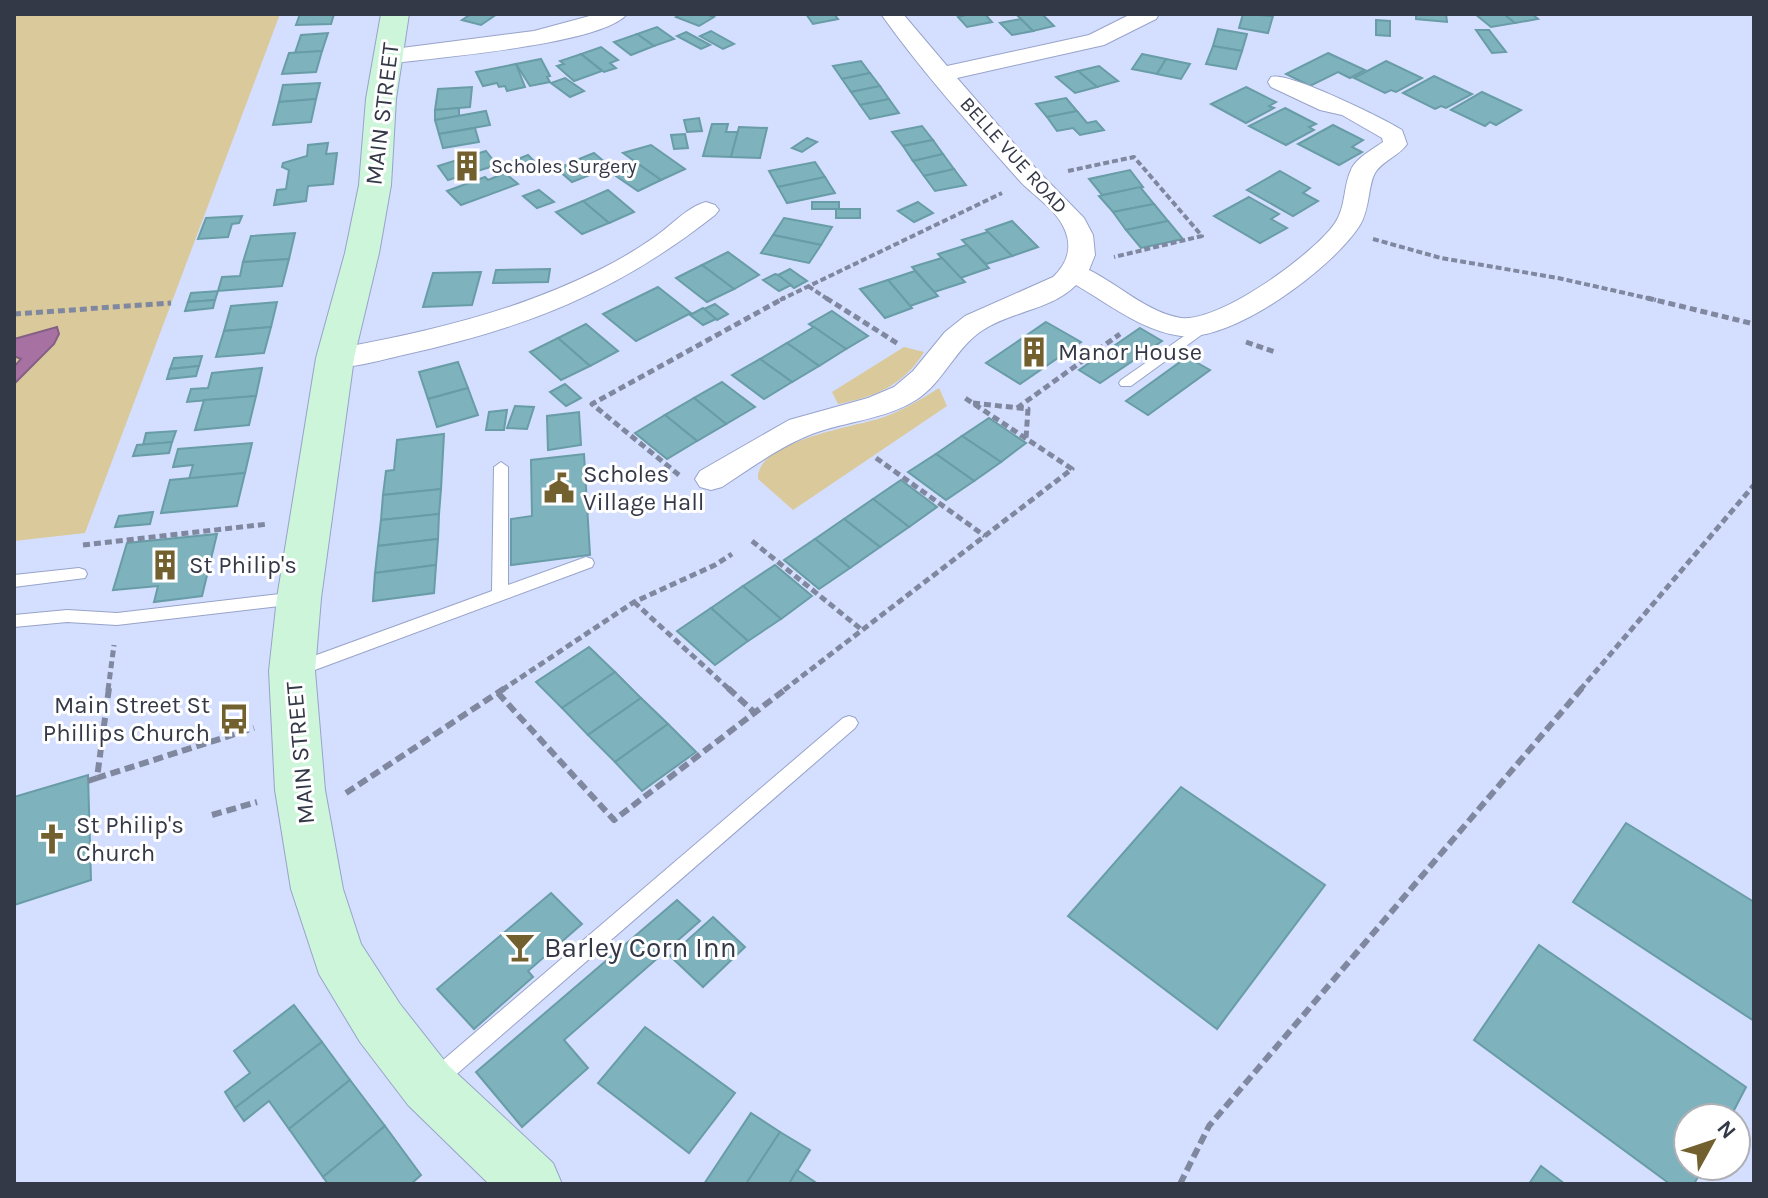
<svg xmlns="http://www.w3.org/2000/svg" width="1768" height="1198" font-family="Karla,sans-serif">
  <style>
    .green { fill: #d9c99b }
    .water { fill: #a771a1; stroke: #846086; stroke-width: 2 }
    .building { fill: #7eb3bd; stroke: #689ca6; stroke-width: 2 }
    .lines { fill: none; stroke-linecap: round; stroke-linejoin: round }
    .lane-casing { stroke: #97a3c9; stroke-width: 2 }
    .street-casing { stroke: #97a3c9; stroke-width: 2 }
    .secondary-casing { stroke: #97a3c9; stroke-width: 2 }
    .path-far2 { stroke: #80889f; stroke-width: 4; stroke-dasharray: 6 3; stroke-linecap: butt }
    .path-far1 { stroke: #80889f; stroke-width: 5; stroke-dasharray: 7 4; stroke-linecap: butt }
    .path { stroke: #80889f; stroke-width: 6; stroke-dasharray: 10 5; stroke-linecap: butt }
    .lane { fill: #fff; fill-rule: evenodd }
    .street { fill: #fff; fill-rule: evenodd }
    .secondary { fill: #ccf5da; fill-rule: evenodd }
    .labels { text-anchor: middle; stroke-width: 6; stroke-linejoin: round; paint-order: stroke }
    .far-street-label { font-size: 20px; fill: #343948; stroke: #fff }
    .far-poi-label { font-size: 20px; fill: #343948; stroke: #fff; text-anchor: start }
    .street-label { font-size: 24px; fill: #343948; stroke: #fff }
    .poi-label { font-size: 24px; fill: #343948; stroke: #fff; text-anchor: start }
    .near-poi-label { font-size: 28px; fill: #343948; stroke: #fff; text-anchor: start }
  </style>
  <rect width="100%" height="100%" fill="#d4deff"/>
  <g class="green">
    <path d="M14 14H280L85 533 14 541Z"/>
    <path d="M904 347 924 352C904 385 875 397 838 404L832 392Z"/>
    <path d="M939 388 947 406 793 510 758 479C755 442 852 427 878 419 900 412 920 400 939 388Z"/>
  </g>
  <path class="water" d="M57 327 59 334 54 344 14 384V367L21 359 14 356V339Z"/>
  <g class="building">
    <path d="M300 14H334L331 24 296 25Z"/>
    <path d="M471 14H497L481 25 462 20Z"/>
    <path d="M681 14H706L714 17 699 26 676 17Z"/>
    <path d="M806 14H834L838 19 813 24Z"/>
    <path d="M970 14H985L992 22 967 27 958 17Z"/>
    <path d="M1016 14H1042L1054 26 1033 31Z"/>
    <path d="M1243 14 1273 16 1268 33 1239 28Z"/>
    <path d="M1416 14H1446L1447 22 1416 19Z"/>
    <path d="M1475 14H1504L1515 23 1491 27Z"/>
    <path d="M1504 14H1532L1538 19 1515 23Z"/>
    <path d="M1021 19 1033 31 1012 35 1000 23Z"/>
    <path d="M1376 20 1390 21V36L1376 35Z"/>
    <path d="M657 27 674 39 654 46 637 34Z"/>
    <path d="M1218 29 1247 34 1242 51 1213 46Z"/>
    <path d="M1476 30H1489L1506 52 1492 53Z"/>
    <path d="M711 31 734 44 723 49 700 36Z"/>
    <path d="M686 32 710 45 701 49 677 36Z"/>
    <path d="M328 33 322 51 295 53 301 35Z"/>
    <path d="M637 34 654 46 631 55 614 42Z"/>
    <path d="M1213 46 1242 51 1236 69 1206 64Z"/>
    <path d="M601 47 618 60 610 63 616 68 604 72 581 54Z"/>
    <path d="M322 51 316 72 282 74 289 53Z"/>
    <path d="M1328 53 1365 70 1350 78 1338 72 1310 86 1286 74Z"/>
    <path d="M581 54 602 71 574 81 557 66 564 64 560 61Z"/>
    <path d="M1142 54 1166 59 1157 74 1132 69Z"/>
    <path d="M541 59 550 76 547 77 550 82 530 86 516 64Z"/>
    <path d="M1166 59 1190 64 1181 79 1157 74Z"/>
    <path d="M861 61 870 73 842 79 833 66Z"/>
    <path d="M1386 61 1422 78 1396 92 1391 90 1385 93 1354 78Z"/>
    <path d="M516 64 525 87 507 91 505 86 499 87 497 83 483 86 476 72Z"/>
    <path d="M1099 66 1118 81 1097 87 1078 71Z"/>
    <path d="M1078 71 1097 87 1075 93 1056 77Z"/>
    <path d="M870 73 880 86 851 92 842 79Z"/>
    <path d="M1434 76 1472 94 1446 108 1441 106 1435 109 1403 93Z"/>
    <path d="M565 78 584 91 570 97 551 83Z"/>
    <path d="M320 83 316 99 279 102 283 85Z"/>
    <path d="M880 86 889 99 860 105 851 92Z"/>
    <path d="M472 87 470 107 435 110 438 89Z"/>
    <path d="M1246 87 1276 102 1269 106 1274 108 1246 123 1211 104Z"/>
    <path d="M1482 92 1521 110 1496 125 1490 122 1485 126 1451 110Z"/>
    <path d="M1066 98 1077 111 1047 117 1036 104Z"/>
    <path d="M316 99 311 122 273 125 279 102Z"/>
    <path d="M889 99 899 113 870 119 860 105Z"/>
    <path d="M459 108V116L435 120V110Z"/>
    <path d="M1285 108 1316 124 1309 127 1314 130 1286 145 1249 126Z"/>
    <path d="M486 111 490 125 439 134 435 120Z"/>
    <path d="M1077 111 1087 123 1096 121 1104 130 1080 135 1073 128 1057 131 1047 117Z"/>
    <path d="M699 118 702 131 687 132 684 120Z"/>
    <path d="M712 124H728L726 132H738L731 157 703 156Z"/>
    <path d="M1333 125 1363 140 1352 147 1362 152 1339 165 1298 144Z"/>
    <path d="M922 126 933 140 903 146 892 132Z"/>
    <path d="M739 127 767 128 760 158 731 157Z"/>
    <path d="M475 128 479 142 443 148 439 134Z"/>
    <path d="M685 134 688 148 674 149 671 135Z"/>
    <path d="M807 138 817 142 802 152 792 148Z"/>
    <path d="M933 140 943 154 913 161 903 146Z"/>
    <path d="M328 143 326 154 337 153 333 184 308 186 306 201 274 205 277 190 286 189 289 170 282 167 283 163 307 156 308 145Z"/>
    <path d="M651 145 685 169 661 180 623 153Z"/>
    <path d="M486 151 497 165 448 180 438 166Z"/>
    <path d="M594 153 607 164 592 170 579 159Z"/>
    <path d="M943 154 954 169 924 176 913 161Z"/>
    <path d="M528 155 534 161 504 173 498 167Z"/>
    <path d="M579 159 595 173 572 182 557 169Z"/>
    <path d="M634 161 661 180 638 191 610 172Z"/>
    <path d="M815 162 825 177 778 187 769 171Z"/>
    <path d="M954 169 966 185 935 191 924 176Z"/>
    <path d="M1130 170 1143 187 1102 195 1089 179Z"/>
    <path d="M1280 171 1310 188 1303 193 1318 201 1293 216 1247 190Z"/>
    <path d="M505 173 518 184 461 205 447 191 485 177 488 180Z"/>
    <path d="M825 177 835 193 787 203 778 187Z"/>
    <path d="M1140 187 1154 204 1113 212 1099 196Z"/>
    <path d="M539 190 554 202 537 208 523 196Z"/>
    <path d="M608 190 634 212 609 223 583 201Z"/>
    <path d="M1249 197 1279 214 1271 219 1287 228 1260 243 1214 216Z"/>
    <path d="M583 201 609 223 582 234 556 212Z"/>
    <rect x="812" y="202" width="27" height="7"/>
    <path d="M918 202 933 213 914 222 898 211Z"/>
    <path d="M1154 204 1168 221 1126 230 1113 212Z"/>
    <rect x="836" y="209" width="24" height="9"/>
    <path d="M242 216 239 223 232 224 228 237 198 239 206 218Z"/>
    <path d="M784 218 832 227 821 245 773 235Z"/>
    <path d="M1012 221 1038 247 1012 256 986 230Z"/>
    <path d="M1168 221 1183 239 1141 248 1126 230Z"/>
    <path d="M988 232 1012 256 986 264 962 240Z"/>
    <path d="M295 233 289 259 243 262 251 236Z"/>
    <path d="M773 235 821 245 809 263 761 253Z"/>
    <path d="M967 245 989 268 960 278 938 254Z"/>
    <path d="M728 252 759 275 734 289 702 265Z"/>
    <path d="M942 258 965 282 934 292 912 267Z"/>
    <path d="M289 259 282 286 218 291 222 277 240 276 243 262Z"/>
    <path d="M702 265 734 289 707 302 676 278Z"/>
    <path d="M550 269 548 282 493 283 496 270Z"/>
    <path d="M790 269 807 281 794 288 778 275Z"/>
    <path d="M915 271 938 296 910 306 888 280Z"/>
    <path d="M481 272 472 305 423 307 433 273Z"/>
    <path d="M775 274 778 275 791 285 779 291 763 280Z"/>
    <path d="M888 280 912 308 885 318 860 289Z"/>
    <path d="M658 287 691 313 636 341 603 314Z"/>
    <path d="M218 291 215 300 188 302 191 293Z"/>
    <path d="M215 300 213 308 185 311 188 302Z"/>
    <path d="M277 302 271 327 224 331 231 306Z"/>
    <path d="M715 304 728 314 717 320 704 309Z"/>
    <path d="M703 308 716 319 703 325 690 315Z"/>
    <path d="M832 311 868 336 846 349 809 324Z"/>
    <path d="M1046 322 1081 342 1020 384 986 363Z"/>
    <path d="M586 324 618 351 590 366 558 338Z"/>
    <path d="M271 327 264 353 216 357 224 331Z"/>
    <path d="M814 327 846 349 819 366 787 343Z"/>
    <path d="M1140 328 1162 341 1100 383 1079 370Z"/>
    <path d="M558 338 590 366 561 380 530 352Z"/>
    <path d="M787 343 819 366 792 382 760 359Z"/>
    <path d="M202 356 199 366 170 369 174 358Z"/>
    <path d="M1187 357 1210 370 1148 415 1126 401Z"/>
    <path d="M760 359 792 382 764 399 732 375Z"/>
    <path d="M458 362 468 388 428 399 419 372Z"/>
    <path d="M199 366 196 376 167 379 170 369Z"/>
    <path d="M262 368 256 396 187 402 191 389 208 388 212 373Z"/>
    <path d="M722 382 755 407 726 424 694 398Z"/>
    <path d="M565 384 581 398 566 406 550 392Z"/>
    <path d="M468 388 478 415 437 427 428 399Z"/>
    <path d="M256 396 249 425 195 430 204 400Z"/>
    <path d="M694 398 726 424 697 441 665 415Z"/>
    <path d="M515 406 534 407 527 429 507 428Z"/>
    <path d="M507 410 504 430H486L489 412Z"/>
    <path d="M579 412 581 445 548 450 547 416Z"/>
    <path d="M665 415 697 441 667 459 635 433Z"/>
    <path d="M989 418 1026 443 1001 462 962 436Z"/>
    <path d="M176 431 172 442 143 445 146 433Z"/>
    <path d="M444 434 441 489 383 495 386 471 394 470 397 440Z"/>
    <path d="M962 436 1001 462 974 481 936 454Z"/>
    <path d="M172 442 169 453 133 456 137 445Z"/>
    <path d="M252 443 245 473 189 479 193 465 173 467 178 449Z"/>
    <path d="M584 454 590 555 511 565V519L532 516 531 460Z"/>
    <path d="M936 454 974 481 946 500 908 472Z"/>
    <path d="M245 473 237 506 161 513 170 480Z"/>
    <path d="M901 480 937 507 909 527 873 499Z"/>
    <path d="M441 489 439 514 381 520 383 495Z"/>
    <path d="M873 499 909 527 880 547 844 519Z"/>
    <path d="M153 512 150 524 115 527 119 516Z"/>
    <path d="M439 514 438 539 378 546 381 520Z"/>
    <path d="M844 519 880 547 850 568 815 539Z"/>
    <path d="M217 534 202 596 154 602 158 586 113 590 127 543Z"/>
    <path d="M438 539 436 565 375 573 378 546Z"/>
    <path d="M815 539 850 568 819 589 784 560Z"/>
    <path d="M436 565 434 593 373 601 375 573Z"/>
    <path d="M775 565 812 596 781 619 743 586Z"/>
    <path d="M743 586 781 619 748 641 711 608Z"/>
    <path d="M711 608 748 641 715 665 677 631Z"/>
    <path d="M589 647 615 672 562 708 536 682Z"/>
    <path d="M615 672 641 698 588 735 562 708Z"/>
    <path d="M641 698 668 724 615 762 588 735Z"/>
    <path d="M668 724 696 752 642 791 615 762Z"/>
    <path d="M88 775 91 880 14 905V797Z"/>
    <path d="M1181 787 1325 885 1217 1029 1068 916Z"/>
    <path d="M1626 823 1754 902V1021L1573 902Z"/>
    <path d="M551 893 582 924 528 971 533 977 474 1029 437 989Z"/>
    <path d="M677 900 700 921 564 1040 588 1068 522 1127 476 1072Z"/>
    <path d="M713 917 745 947 703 987 670 956Z"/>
    <path d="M1539 945 1746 1087 1730 1118H1688V1166H1704L1694 1184H1670L1474 1040Z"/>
    <path d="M294 1005 322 1042 235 1108 225 1092 250 1073 234 1051Z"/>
    <path d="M645 1027 735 1093 689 1153 598 1083Z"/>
    <path d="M322 1042 350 1080 289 1129 269 1101 244 1121 235 1108Z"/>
    <path d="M350 1080 385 1126 323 1177 289 1129Z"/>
    <path d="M751 1113 780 1132 746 1184H704Z"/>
    <path d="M385 1126 421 1175 411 1184H328L323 1177Z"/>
    <path d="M780 1132 810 1150 789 1184H746Z"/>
    <path d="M1541 1166 1565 1184H1529Z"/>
    <path d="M797 1170 818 1184H789Z"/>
  </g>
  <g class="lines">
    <g class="lane-casing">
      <g id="lane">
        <path d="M1182 324 1204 333 1131 386H1121L1119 383 1121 380 1187 334 1175 328Z"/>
        <path d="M501 462 508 467V585L586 557 592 559 594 563 592 567 304 674H292L290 669 292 664 492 591 494 467Z"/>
        <path d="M79 568 85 570 87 574 85 578 14 587V575Z"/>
        <path d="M297 592 303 594 305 598 303 602 297 604 117 625 67 622 14 627V615L67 610 117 613Z"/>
        <path d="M849 716 855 718 858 723 855 728 443 1086 436 1089 429 1086 426 1079 429 1072 843 718Z"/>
      </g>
    </g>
    <g class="street-casing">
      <g id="street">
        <path d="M597 14H627C602 45 430 58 386 64L375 57 386 50 534 31Z"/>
        <path d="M881 14H903L947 66 1089 35 1131 14H1159L1156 19 1104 45 957 78 1038 171 1084 218 1093 235 1095 255 1089 270C1118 284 1148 313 1181 318 1219 323 1314 254 1335 223 1346 207 1343 187 1351 170 1355 159 1373 149 1383 142L1382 138 1342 115 1320 110 1271 87 1268 82 1271 77C1290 72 1382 118 1402 130L1407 144C1399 156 1382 161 1375 173 1368 185 1370 209 1360 225 1333 268 1233 342 1181 336 1142 331 1109 304 1076 285 1051 310 1012 311 983 330 955 348 944 382 916 400 884 420 846 421 812 434 779 447 751 468 722 487L711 490 700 487 695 479 700 471 789 420 868 398 894 387 913 371 945 332 965 316 1053 277C1067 264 1073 247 1064 228 1055 208 1032 195 1018 179 971 126 922 72 881 14Z"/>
        <path d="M706 202 715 205 719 210 715 215C616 293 526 328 403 355 380 360 348 371 325 365L321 358 325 351 335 349C429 332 518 311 603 268 621 259 639 248 656 236 672 225 687 207 706 202Z"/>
      </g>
    </g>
    <g class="secondary-casing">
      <path id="secondary" d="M381 14H409L396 99 391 185 379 253 354 358 321 598 315 671 325 790 343 889 361 944 400 1004 448 1065 553 1163 562 1184H489L408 1105 360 1042 319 974 291 889 275 790 269 671 277 598 316 358 345 253 359 185 366 99Z"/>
    </g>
    <g class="path-far2">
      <path d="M1068 171 1134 157 1202 236 1114 257"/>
      <path d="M1373 239 1441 258 1558 278 1656 300"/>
      <path d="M808 286 829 300"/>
      <path d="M780 300 1002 193"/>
    </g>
    <g class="path-far1">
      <path d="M826 298 900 345"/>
      <path d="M1647 298 1754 324"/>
      <path d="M14 314 171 303"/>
      <path d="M1246 342 1275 352"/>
      <path d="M973 403 1028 409 1026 438"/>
      <path d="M1017 408 1120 334"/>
      <path d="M876 458 985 536"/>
      <path d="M679 475 592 404 784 298"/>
      <path d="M752 541 862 630"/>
      <path d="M83 545 268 524"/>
      <path d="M634 602 730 690"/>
      <path d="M108 690 114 645"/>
      <path d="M502 690 634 602 715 565 732 554"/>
      <path d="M784 690 1072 469 965 398"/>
      <path d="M1580 690 1754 485"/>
    </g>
    <g class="path">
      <path d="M109 688 97 778 254 728"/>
      <path d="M728 688 754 712"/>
      <path d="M498 693 614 820 787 688"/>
      <path d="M88 781 97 778"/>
      <path d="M346 793 505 688"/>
      <path d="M212 815 257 802"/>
      <path d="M1180 1184 1209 1126 1582 688"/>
    </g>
    <use href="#lane" class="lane"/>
    <use href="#street" class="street"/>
    <use href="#secondary" class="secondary"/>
  </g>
  <defs>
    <g id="building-bare" transform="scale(2.4)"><path d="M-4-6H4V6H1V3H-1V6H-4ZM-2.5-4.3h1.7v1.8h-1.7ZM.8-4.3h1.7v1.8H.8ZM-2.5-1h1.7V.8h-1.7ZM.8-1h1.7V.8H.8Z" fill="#72612f" stroke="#fff" stroke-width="2.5" paint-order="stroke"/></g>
    <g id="civic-bare" transform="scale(2.4)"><path d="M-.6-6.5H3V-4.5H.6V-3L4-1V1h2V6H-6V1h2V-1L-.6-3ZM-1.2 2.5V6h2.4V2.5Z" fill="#72612f" stroke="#fff" stroke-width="2.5" paint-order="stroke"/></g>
    <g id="bus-bare" transform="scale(2.4)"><path d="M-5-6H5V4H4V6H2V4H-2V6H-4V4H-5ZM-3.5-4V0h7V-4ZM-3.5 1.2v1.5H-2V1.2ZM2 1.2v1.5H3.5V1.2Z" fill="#72612f" stroke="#fff" stroke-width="2.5" paint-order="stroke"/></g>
    <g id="church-bare" transform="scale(2.4)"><path d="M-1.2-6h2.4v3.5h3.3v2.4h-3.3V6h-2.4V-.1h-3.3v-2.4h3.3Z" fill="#72612f" stroke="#fff" stroke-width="2.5" paint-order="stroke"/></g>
    <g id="bar-bare" transform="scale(2.4)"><path d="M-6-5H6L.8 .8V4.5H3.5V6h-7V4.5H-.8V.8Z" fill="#72612f" stroke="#fff" stroke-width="2.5" paint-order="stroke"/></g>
  </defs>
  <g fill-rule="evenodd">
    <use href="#building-bare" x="467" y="166"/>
    <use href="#building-bare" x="1034" y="352"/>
    <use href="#civic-bare" x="559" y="488"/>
    <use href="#building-bare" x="165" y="565"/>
    <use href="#bus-bare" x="234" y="719"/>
    <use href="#church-bare" x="52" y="839"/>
    <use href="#bar-bare" x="520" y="947"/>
  </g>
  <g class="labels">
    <g class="far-street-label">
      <text transform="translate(1014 155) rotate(48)" y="7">BELLE VUE ROAD</text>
    </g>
    <g class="far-poi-label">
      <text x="491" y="173">Scholes Surgery</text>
    </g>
    <g class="street-label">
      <text transform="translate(382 114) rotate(-83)" y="8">MAIN STREET</text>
      <text transform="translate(300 753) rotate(-95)" y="8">MAIN STREET</text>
    </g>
    <g class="poi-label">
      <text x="1058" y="360">Manor House</text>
      <text x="583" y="482">Scholes<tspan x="583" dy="28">Village Hall</tspan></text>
      <text x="189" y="573">St Philip's</text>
      <text x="210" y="713" text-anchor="end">Main Street St<tspan x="210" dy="28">Phillips Church</tspan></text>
      <text x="76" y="833">St Philip's<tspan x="76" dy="28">Church</tspan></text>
    </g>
    <g class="near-poi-label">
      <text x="544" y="957">Barley Corn Inn</text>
    </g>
  </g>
  <rect width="1768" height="1198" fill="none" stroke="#343948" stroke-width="32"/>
  <g transform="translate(1712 1142) rotate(50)"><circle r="38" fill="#ffffff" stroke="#aeb0b6" stroke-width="2"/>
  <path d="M0-6L14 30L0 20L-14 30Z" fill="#72612f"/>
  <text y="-12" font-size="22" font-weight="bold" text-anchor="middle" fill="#343948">N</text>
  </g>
</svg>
